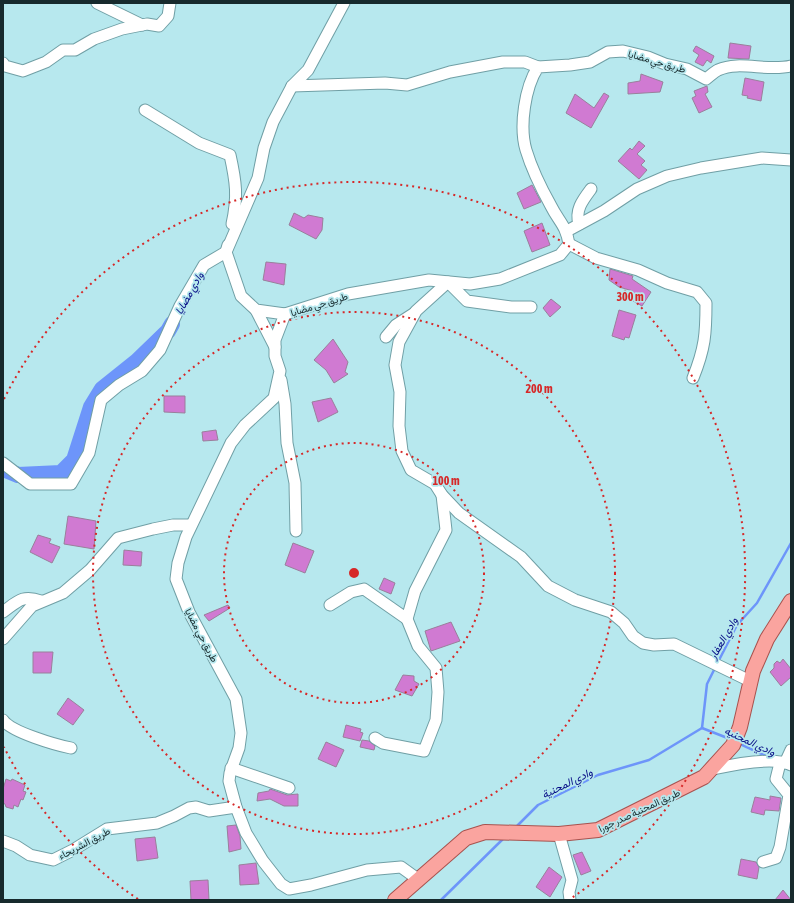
<svg xmlns="http://www.w3.org/2000/svg" width="794" height="903" font-family="'Asap Condensed',Vazirmatn,sans-serif">
  <style>
    .lines { fill: none; stroke-linecap: round; stroke-linejoin: round }
    .stream { stroke: #6d95fa; stroke-width: 2.5 }
    .river { stroke: #6d95fa; stroke-width: 16 }
    .building { fill: #d07ad2; stroke: #9a7f9b }
    .minor-casing { stroke: #709fa5; stroke-width: 13 }
    .major-casing { stroke: #a8524e; stroke-width: 16 }
    .minor { stroke: #fff; stroke-width: 11 }
    .major { stroke: #faa49f; stroke-width: 14 }
    .ring { fill: none; stroke: #d62828; stroke-width: 2; stroke-dasharray: 2 4 }
    .labels { text-anchor: middle; stroke-width: 3.5; stroke-linejoin: round; paint-order: stroke }
    .street-label { font-size: 10px; fill: #172a2d; stroke: #b7e8ee }
    .water-label { font-size: 11px; font-style: italic; fill: #080e87; stroke: #b7e8ee }
    .centre { fill: #d62828; stroke: #b7e8ee; stroke-width: 2 }
    .ring-label { font-size: 12px; text-anchor: middle; font-weight: bold; fill: #d62828; stroke: #b7e8ee; stroke-width: 3.5; stroke-linejoin: round; paint-order: stroke }
  </style>
  <rect width="100%" height="100%" fill="#b7e8ee"/>
  <g class="lines">
    <g class="stream">
      <path d="M718 662 737 625 757 603 791 543"/>
      <path d="M702 728 707 684 715 668"/>
      <path d="M702 728 730 739"/>
      <path d="M738 743 768 757"/>
      <path d="M516 827 538 805 598 775 649 760 702 728"/>
      <path d="M441 900 505 837"/>
    </g>
    <path class="river" d="M6 470 18 475 61 473 74 460 91 407 102 389 137 361 168 331 172 324"/>
  </g>
  <g class="building">
    <path d="M730 43 751 46 749 59 728 58Z"/>
    <path d="M696 46 714 56 711 63 707 60 703 66 695 62 699 55 693 51Z"/>
    <path d="M641 74 663 82 660 92 628 94V83L640 81Z"/>
    <path d="M745 78 764 82 761 101 747 98 748 96 742 95Z"/>
    <path d="M707 86 708 92 705 94 712 107 699 113 692 98 696 96 694 91Z"/>
    <path d="M604 93 609 96 591 128 566 113 575 94 594 108Z"/>
    <path d="M639 141 645 146 637 154 645 161 641 165 647 170 639 179 618 161 630 148 632 150Z"/>
    <path d="M532 185 541 202 524 209 517 193Z"/>
    <path d="M294 213 304 218 308 215 323 218 322 230 316 239 289 225Z"/>
    <path d="M542 223 550 245 532 252 524 231Z"/>
    <path d="M266 262 286 264 284 285 263 280Z"/>
    <path d="M610 269 633 276 632 279 651 292 642 306 628 298 633 291 619 287 609 280Z"/>
    <path d="M551 299 561 307 550 317 543 308Z"/>
    <path d="M619 310 636 315 629 338 625 337 624 340 612 336Z"/>
    <path d="M333 339 348 362 345 372 348 374 334 383 326 370 314 360Z"/>
    <path d="M164 396H185V413L164 412Z"/>
    <path d="M331 398 338 412 318 422 312 402Z"/>
    <path d="M216 430 218 440 203 441 202 432Z"/>
    <path d="M68 516 96 521 94 549 64 544Z"/>
    <path d="M38 535 51 539 49 543 60 547 52 563 30 552Z"/>
    <path d="M293 543 314 551 305 573 285 565Z"/>
    <path d="M124 550 142 552 141 566 123 565Z"/>
    <path d="M384 578 395 583 391 594 379 589Z"/>
    <path d="M228 605 230 608 209 621 204 615Z"/>
    <path d="M451 622 460 641 431 651 425 631Z"/>
    <path d="M33 652H53L51 673H33Z"/>
    <path d="M783 659 791 669V677L781 686 770 672 774 668V664L777 661 780 663Z"/>
    <path d="M403 675 414 676V681L419 684 412 696 395 690Z"/>
    <path d="M68 698 84 710 73 725 57 714Z"/>
    <path d="M346 725 361 729 360 732 363 733 360 741 343 737Z"/>
    <path d="M362 740 369 741 375 746 374 750 360 747Z"/>
    <path d="M326 742 344 750 336 767 318 759Z"/>
    <path d="M6 779 11 781 12 779 25 785 23 791 26 792 23 800 21 799 18 807 14 805 13 809 6 807 5 804 3 803V789Z"/>
    <path d="M270 789 287 795 298 794V806H284L270 799 257 801 258 793 269 791Z"/>
    <path d="M770 796 781 798 779 811 765 810 764 815 751 812 755 797 770 800Z"/>
    <path d="M236 825 240 836 241 849 229 852 227 826Z"/>
    <path d="M155 837 158 858 137 861 135 839Z"/>
    <path d="M582 852 591 871 581 875 573 855Z"/>
    <path d="M741 859 756 862 759 867 757 879 738 875Z"/>
    <path d="M256 863 259 884 240 885 239 865Z"/>
    <path d="M549 867 562 877 550 897 536 887Z"/>
    <path d="M208 880 209 900H191L190 881Z"/>
    <path d="M783 890 791 900H775Z"/>
  </g>
  <g class="lines">
    <g class="minor-casing">
      <g id="minor">
        <path d="M97 3 142 25"/>
        <path d="M3 63 5 66 23 71 46 62 63 50H75L94 39 122 29 147 24 159 26 168 16 170 3"/>
        <path d="M292 86 385 83 407 85 450 72 503 62H525L538 67"/>
        <path d="M145 110 199 143 230 155C236 182 238 197 232 224"/>
        <path d="M579 224C575 210 582 201 591 189"/>
        <path d="M567 231 604 211 637 189 667 176 701 168 762 158 791 160"/>
        <path d="M569 244 596 258 638 270 667 283 697 292 706 303C706 334 705 348 693 378"/>
        <path d="M228 245 226 252 241 296 256 310 285 314"/>
        <path d="M531 307H511L467 301 448 282 416 311 399 342 395 365 400 392 399 426 402 451 411 470 435 484 442 495 459 513 521 557 548 586 575 600 611 612 624 623 633 636 643 643 654 645 674 644 750 681"/>
        <path d="M256 310 275 347"/>
        <path d="M386 337 396 325 413 314"/>
        <path d="M281 380 285 404 287 443 295 483 296 531"/>
        <path d="M3 463 30 484H71L89 453 101 400 119 385 142 371 160 350 180 306 204 265 226 252 258 178 264 148 273 122 292 86 308 70 344 3"/>
        <path d="M330 605 351 592 364 589 407 619 415 591 446 530 442 495"/>
        <path d="M3 612C17 602 22 594 41 601"/>
        <path d="M3 639 32 606 63 593 90 570 118 538 153 529 173 525H191"/>
        <path d="M3 720C11 732 56 745 71 748"/>
        <path d="M375 738 383 743 424 751 436 720 438 692 436 668 418 646 407 619"/>
        <path d="M785 763 791 750"/>
        <path d="M231 768 289 788"/>
        <path d="M713 769C731 765 774 756 791 765"/>
        <path d="M559 834 572 880 569 892 570 900"/>
        <path d="M3 841 16 846 30 855 53 860 73 850 107 829 157 823 174 816 189 808 196 807 209 811 236 807"/>
        <path d="M763 862 776 858 780 847 789 795 776 779 780 763"/>
        <path d="M419 880 401 867 367 870 311 885 289 889 281 884 263 861 246 833 236 807 229 781 230 773 239 748 241 733 236 699 189 612 176 579 178 563 186 537 231 443 245 425 274 398 280 371 275 356V340L285 314 348 294 429 280 470 284 500 279 560 255 569 244C566 225 559 222 551 206 541 188 532 170 526 150 519 126 525 87 538 67L570 65 590 62 608 52 623 51 648 57 665 64 687 69 706 79C710 76 714 72 718 70 740 60 766 72 791 66"/>
      </g>
    </g>
    <g class="major-casing">
      <path id="major" d="M395 900 466 838 485 832 559 834 598 830 704 777 733 745 740 727 753 671 767 639 791 601"/>
    </g>
    <use href="#minor" class="minor"/>
    <use href="#major" class="major"/>
  </g>
  <g class="ring">
    <circle cx="354" cy="573" r="130"/>
    <circle cx="354" cy="573" r="261"/>
    <path d="M138 899A391 391 0 0 1 4 747M4 399A391 391 0 1 1 570 899"/>
  </g>
  <g class="labels">
    <g class="street-label">
      <text transform="translate(657 61) rotate(16)" y="4">طريق حي مضايا</text>
      <text transform="translate(319 304) rotate(-17)" y="4">طريق حي مضايا</text>
      <text transform="translate(202 635) rotate(62)" y="4">طريق حي مضايا</text>
      <text transform="translate(639 810) rotate(-25)" y="4">طريق المحنية صدر جورا</text>
      <text transform="translate(84 843) rotate(-28)" y="4">طريق الشريحاء</text>
    </g>
    <g class="water-label">
      <text transform="translate(189 293) rotate(-61)" y="4">وادي مضايا</text>
      <text transform="translate(723 638) rotate(-60)" y="4">وادي العفار</text>
      <text transform="translate(750 741) rotate(25)" y="4">وادي المحنيه</text>
      <text transform="translate(567 783) rotate(-26)" y="4">وادي المحنية</text>
    </g>
  </g>
  <circle cx="354" cy="573" r="6" class="centre"/>
  <g class="ring-label">
    <text x="630" y="301">300 m</text>
    <text x="539" y="393">200 m</text>
    <text x="446" y="485">100 m</text>
  </g>
  <rect width="794" height="903" fill="none" stroke="#172a2d" stroke-width="8"/>
</svg>
